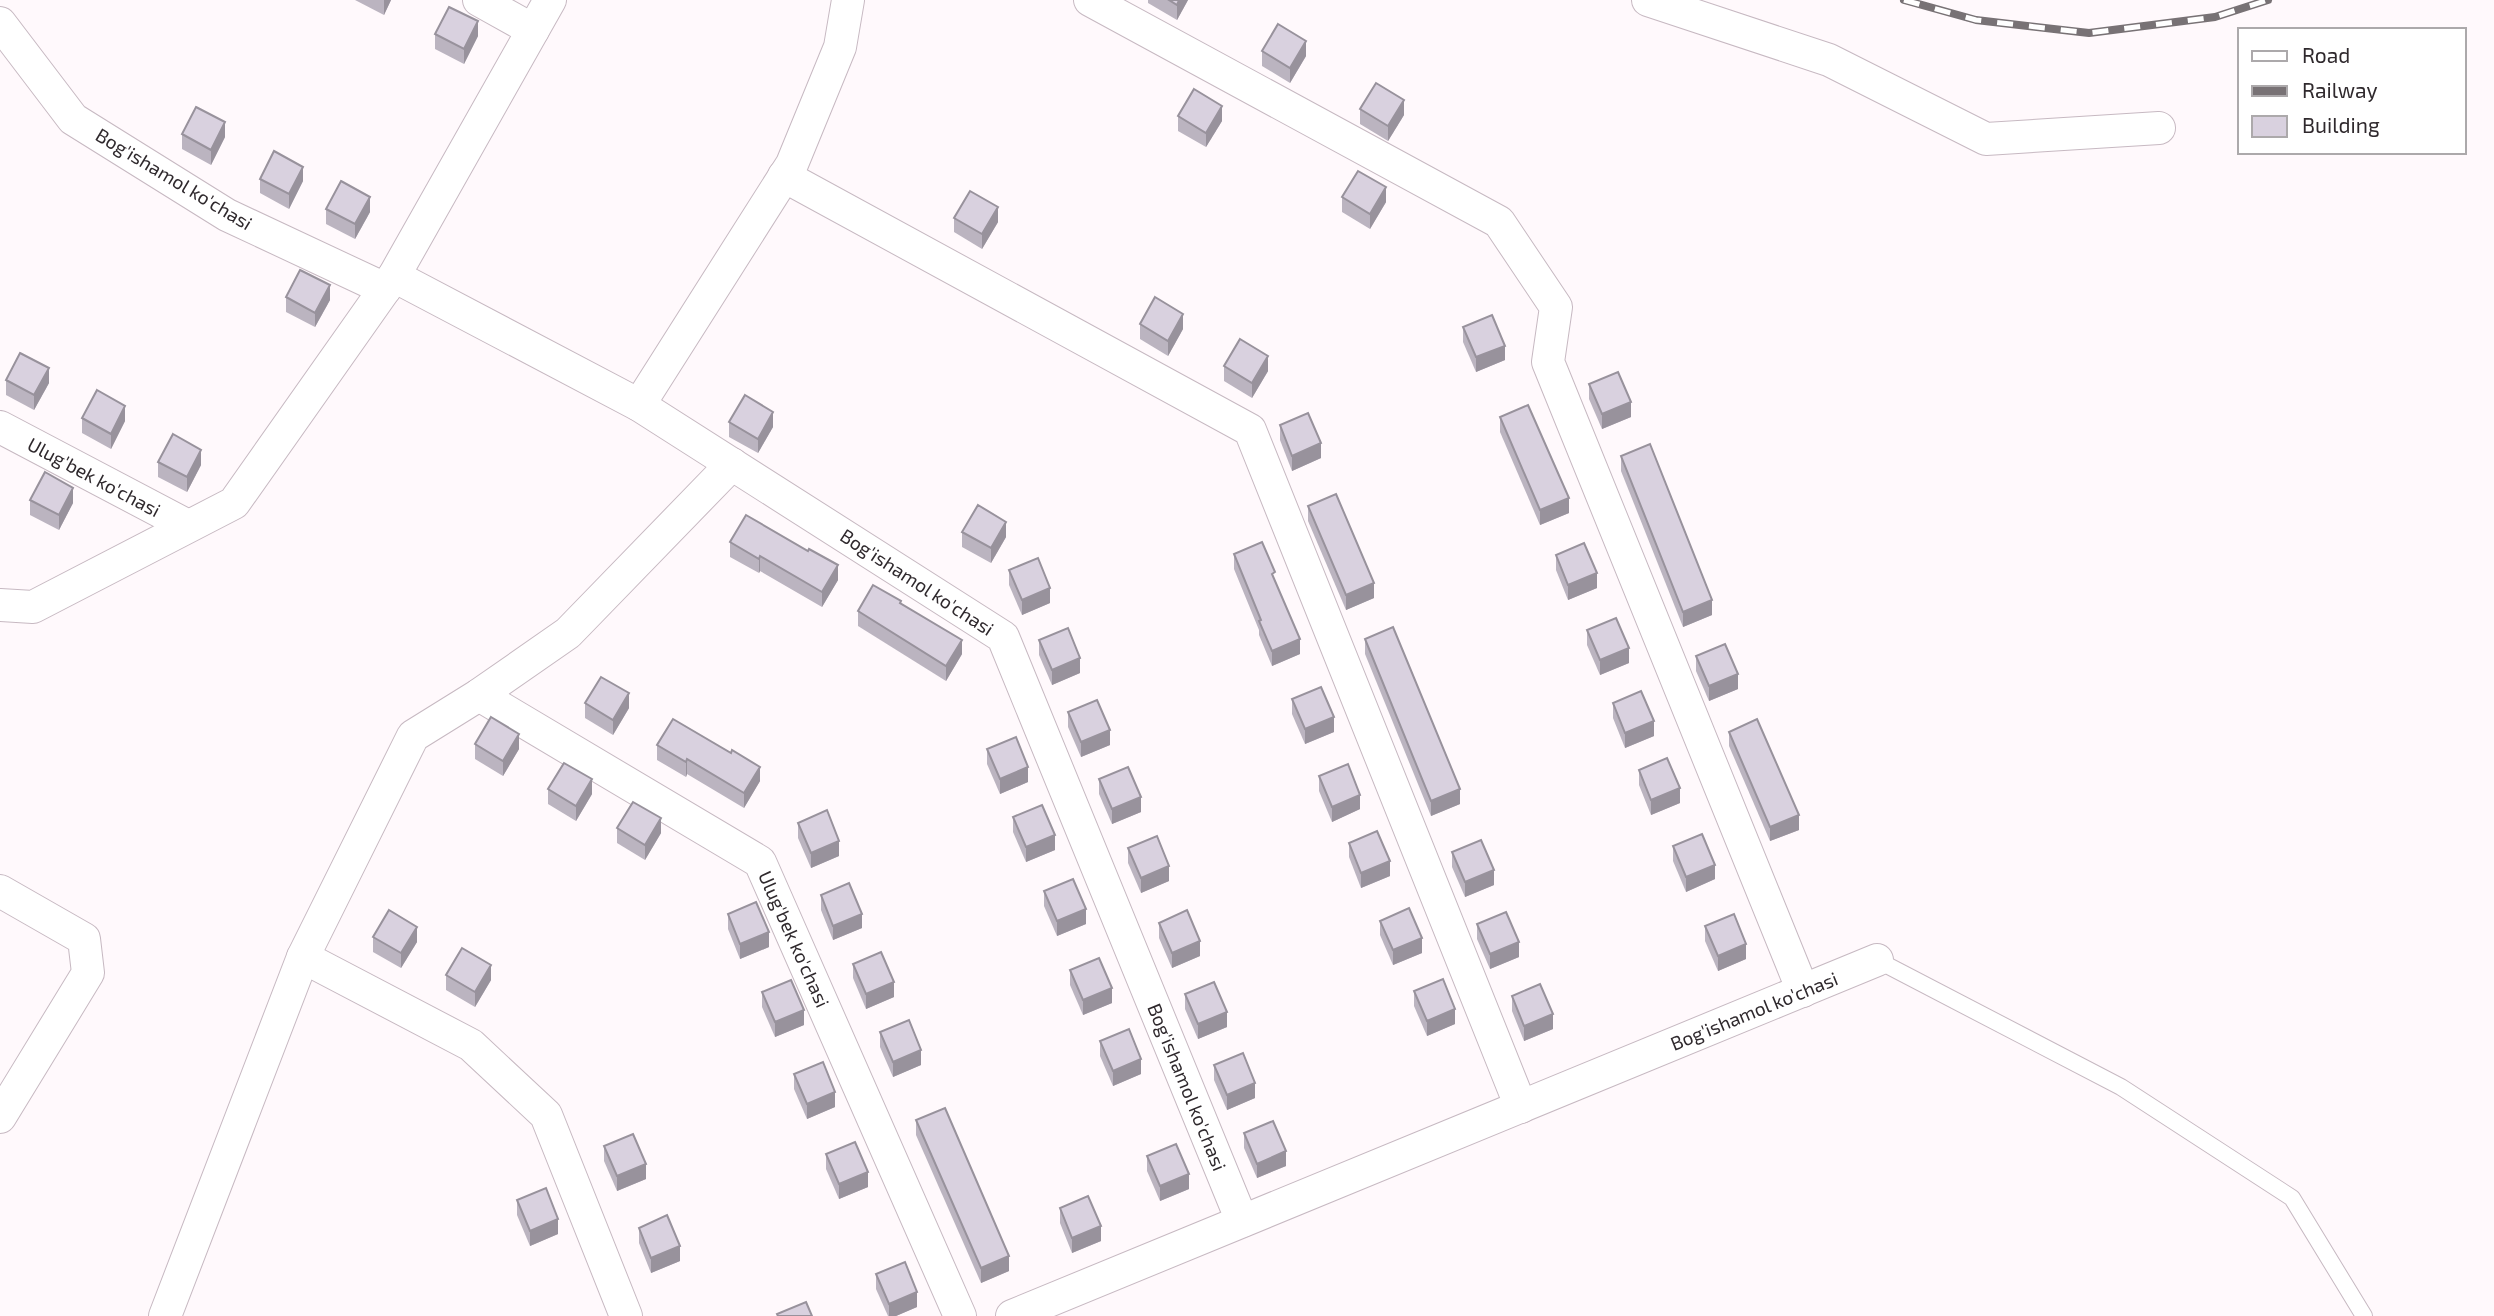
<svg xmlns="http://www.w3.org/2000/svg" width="2494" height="1316" font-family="'Exo 2',sans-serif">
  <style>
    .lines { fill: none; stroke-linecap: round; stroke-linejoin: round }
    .lane-casing { stroke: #c7b9c2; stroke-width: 18 }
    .street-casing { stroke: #c7b9c2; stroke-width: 34 }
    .lane { stroke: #fff; stroke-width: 16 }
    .street { stroke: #fff; stroke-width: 32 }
    .rail-casing { stroke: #787275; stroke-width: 8 }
    .rail { stroke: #fff; stroke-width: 5; stroke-dasharray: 16; stroke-linecap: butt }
    .wall { fill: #bbb4c0 }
    .shaded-wall { fill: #98929c }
    .building { fill: #d9d1df; stroke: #98929c; stroke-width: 2 }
    .labels { text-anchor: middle; stroke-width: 5; stroke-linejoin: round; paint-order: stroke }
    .street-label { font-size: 19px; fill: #2f292d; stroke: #fff }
  </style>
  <rect width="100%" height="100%" fill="#fff9fc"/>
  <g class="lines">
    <g class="lane-casing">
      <path id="lane" d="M1877 960 2121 1087 2292 1198 2364 1316"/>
    </g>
    <g class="street-casing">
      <g id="street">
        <path d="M479 0 533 30"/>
        <path d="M1090 0 1499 222 1556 307 1548 362 1803 991"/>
        <path d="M1648 0 1829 60 1986 139 2159 128"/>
        <path d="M0 23 73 119 227 215 385 289"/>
        <path d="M784 176 1250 430 1521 1107"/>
        <path d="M394 276 639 405 1003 637 1242 1221"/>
        <path d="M639 405 792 164 840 47 848 0"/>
        <path d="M0 427 188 526"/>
        <path d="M0 605 33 607 234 503 394 276 550 0"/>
        <path d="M479 695 760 862 960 1316"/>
        <path d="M0 891 84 939 88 973 0 1117"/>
        <path d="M303 957 471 1045 546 1115 626 1316"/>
        <path d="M165 1316 303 957 413 736 479 695 568 633 732 464"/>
        <path d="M1012 1316 1877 960"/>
      </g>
    </g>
    <use href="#lane" class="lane"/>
    <use href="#street" class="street"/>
    <g class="rail-casing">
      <path id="rail" d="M1904 0 1976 20 2089 33 2215 17 2268 0"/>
    </g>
    <use href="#rail" class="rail"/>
  </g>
  <g class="wall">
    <path d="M355 0H391L384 15Z"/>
    <path d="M1148 0H1188L1177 20 1148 3Z"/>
    <path d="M435 34 478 36 464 64 435 49Z"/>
    <path d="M1262 51 1306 56 1290 83 1262 66Z"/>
    <path d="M1360 109 1404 115 1388 141 1360 124Z"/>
    <path d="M1178 116 1222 121 1206 147 1178 131Z"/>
    <path d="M182 134 225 137 211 165 182 149Z"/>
    <path d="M260 179 303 181 289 209 260 193Z"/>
    <path d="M1342 197 1386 202 1370 229 1342 212Z"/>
    <path d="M326 209 370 212 355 239 326 224Z"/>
    <path d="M954 218 998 222 982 249 954 232Z"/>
    <path d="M286 297 330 300 315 327 286 312Z"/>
    <path d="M1140 324 1183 329 1168 356 1140 339Z"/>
    <path d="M1463 327 1505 360 1476 372 1463 342Z"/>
    <path d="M1224 366 1268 371 1252 398 1224 381Z"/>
    <path d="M6 380 49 383 34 410 6 395Z"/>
    <path d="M1589 384 1631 417 1602 429 1589 399Z"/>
    <path d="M1500 417 1569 513 1540 525 1500 432Z"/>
    <path d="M82 418 125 421 111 449 82 433Z"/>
    <path d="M729 422 773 427 758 453 729 437Z"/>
    <path d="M1280 425 1321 458 1292 471 1280 440Z"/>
    <path d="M1621 456 1712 615 1683 627 1621 471Z"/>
    <path d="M158 462 201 465 187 492 158 477Z"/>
    <path d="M30 500 73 503 59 530 30 515Z"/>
    <path d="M1308 506 1374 598 1346 610 1308 521Z"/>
    <path d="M962 532 1006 537 991 563 962 547Z"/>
    <path d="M730 542 838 580 822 607 760 571 759 573 730 557Z"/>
    <path d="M1234 554 1275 580 1300 654 1272 666 1259 635V630L1234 569Z"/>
    <path d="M1556 555 1597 588 1568 600 1556 570Z"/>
    <path d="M1009 570 1050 603 1022 615 1009 585Z"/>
    <path d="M901 604 962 654 946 681 858 626V611Z"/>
    <path d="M1587 630 1629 663 1600 675 1587 645Z"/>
    <path d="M1365 639 1460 804 1431 816 1365 654Z"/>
    <path d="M1039 640 1080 673 1052 685 1039 655Z"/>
    <path d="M1696 656 1738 689 1709 701 1696 671Z"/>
    <path d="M1292 699 1334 732 1305 744 1292 714Z"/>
    <path d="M585 703 629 708 613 735 585 718Z"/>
    <path d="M1613 703 1654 736 1625 748 1613 718Z"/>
    <path d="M1068 712 1110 745 1081 757 1068 727Z"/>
    <path d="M1729 732 1799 830 1770 841 1729 746Z"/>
    <path d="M475 744 519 749 503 776 475 759Z"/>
    <path d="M657 745 760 781 744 808 687 774 686 777 657 760Z"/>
    <path d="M987 749 1028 782 1000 794 987 764Z"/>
    <path d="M1639 770 1680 803 1651 815 1639 785Z"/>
    <path d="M1319 776 1360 809 1332 822 1319 791Z"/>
    <path d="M1099 779 1141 812 1112 824 1099 794Z"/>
    <path d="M548 789 592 794 576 821 548 804Z"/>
    <path d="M1013 817 1055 850 1026 862 1013 832Z"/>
    <path d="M798 823 839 856 811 868 798 838Z"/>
    <path d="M617 828 661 833 645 860 617 843Z"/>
    <path d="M1349 843 1390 876 1361 888 1349 857Z"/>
    <path d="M1673 846 1715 879 1686 892 1673 861Z"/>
    <path d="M1128 848 1169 881 1141 893 1128 863Z"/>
    <path d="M1452 852 1494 885 1465 897 1452 867Z"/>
    <path d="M1044 891 1086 924 1057 936 1044 906Z"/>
    <path d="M821 895 862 928 833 940 821 910Z"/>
    <path d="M728 914 769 947 740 959 728 929Z"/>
    <path d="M1380 921 1422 953 1393 965 1380 935Z"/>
    <path d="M1159 923 1200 956 1172 968 1159 938Z"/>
    <path d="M1477 924 1519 957 1490 969 1477 939Z"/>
    <path d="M1705 926 1746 959 1718 971 1705 941Z"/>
    <path d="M373 937 417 942 401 968 373 952Z"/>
    <path d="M853 964 894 997 866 1009 853 978Z"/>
    <path d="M1070 970 1112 1003 1083 1015 1070 985Z"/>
    <path d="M446 975 491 980 475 1007 446 990Z"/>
    <path d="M1414 991 1455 1024 1427 1036 1414 1006Z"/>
    <path d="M762 992 804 1025 775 1037 762 1007Z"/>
    <path d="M1185 994 1227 1027 1198 1039 1185 1009Z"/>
    <path d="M1512 996 1553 1029 1524 1041 1512 1011Z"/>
    <path d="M880 1032 921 1065 893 1077 880 1047Z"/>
    <path d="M1100 1041 1141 1074 1113 1086 1100 1056Z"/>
    <path d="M1214 1065 1255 1098 1227 1110 1214 1080Z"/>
    <path d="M794 1074 835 1107 807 1119 794 1089Z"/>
    <path d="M916 1120 1009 1271 981 1283 916 1135Z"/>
    <path d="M1244 1133 1286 1166 1257 1178 1244 1148Z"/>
    <path d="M604 1146 646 1179 617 1191 604 1161Z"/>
    <path d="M826 1154 868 1187 839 1199 826 1169Z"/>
    <path d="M1147 1156 1189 1189 1160 1201 1147 1171Z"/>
    <path d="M517 1200 558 1234 530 1246 517 1215Z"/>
    <path d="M1060 1208 1101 1241 1072 1253 1060 1223Z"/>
    <path d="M639 1228 680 1261 651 1273 639 1243Z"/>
    <path d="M876 1274 917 1307 896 1316H888L876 1289Z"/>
  </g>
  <g class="shaded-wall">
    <path d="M384 0H391L384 15Z"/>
    <path d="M1179 0H1188L1177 20V5Z"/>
    <path d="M478 21V36L464 64V49Z"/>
    <path d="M1306 41V56L1290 83V68Z"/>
    <path d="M1404 100V115L1388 141V126Z"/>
    <path d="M1222 106V121L1206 147V133Z"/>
    <path d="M225 122V137L211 165V150Z"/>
    <path d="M303 167V181L289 209V194Z"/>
    <path d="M1386 187V202L1370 229V214Z"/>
    <path d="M370 197V212L355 239V224Z"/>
    <path d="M998 207V222L982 249V234Z"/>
    <path d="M330 285V300L315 327V313Z"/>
    <path d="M1183 314V329L1168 356V341Z"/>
    <path d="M1505 346V360L1476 372V357Z"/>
    <path d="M1268 356V371L1252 398V383Z"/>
    <path d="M49 368V383L34 410V395Z"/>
    <path d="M1631 402V417L1602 429V414Z"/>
    <path d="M125 406V421L111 449V434Z"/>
    <path d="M773 412V427L758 453V439Z"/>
    <path d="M1321 443V458L1292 471V456Z"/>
    <path d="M201 450V465L187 492V477Z"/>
    <path d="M73 488V503L59 530V515Z"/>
    <path d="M1569 498V513L1540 525V510Z"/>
    <path d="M1006 522V537L991 563V548Z"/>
    <path d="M760 556V571L759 573V559Z"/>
    <path d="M838 565V580L822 607V592Z"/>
    <path d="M1597 573V588L1568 600V585Z"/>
    <path d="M1374 583V598L1346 610V595Z"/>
    <path d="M1050 588V603L1022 615V600Z"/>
    <path d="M1712 600V615L1683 627V612Z"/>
    <path d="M1300 639V654L1272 666V651Z"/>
    <path d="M962 640V654L946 681V666Z"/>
    <path d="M1629 648V663L1600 675V660Z"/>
    <path d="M1080 658V673L1052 685V670Z"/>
    <path d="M1738 674V689L1709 701V686Z"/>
    <path d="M629 693V708L613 735V720Z"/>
    <path d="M1334 717V732L1305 744V729Z"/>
    <path d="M1654 721V736L1625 748V733Z"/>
    <path d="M1110 730V745L1081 757V742Z"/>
    <path d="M519 734V749L503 776V761Z"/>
    <path d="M687 759V774L686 777V762Z"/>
    <path d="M760 767V781L744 808V793Z"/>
    <path d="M1028 767V782L1000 794V779Z"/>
    <path d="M592 779V794L576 821V806Z"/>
    <path d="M1680 788V803L1651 815V800Z"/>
    <path d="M1460 789V804L1431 816V801Z"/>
    <path d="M1360 795V809L1332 822V807Z"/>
    <path d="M1141 797V812L1112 824V809Z"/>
    <path d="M1799 815V830L1770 841V827Z"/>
    <path d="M661 818V833L645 860V845Z"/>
    <path d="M1055 835V850L1026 862V847Z"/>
    <path d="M839 841V856L811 868V853Z"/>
    <path d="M1390 861V876L1361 888V873Z"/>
    <path d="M1715 865V879L1686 892V877Z"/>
    <path d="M1169 866V881L1141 893V878Z"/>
    <path d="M1494 870V885L1465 897V882Z"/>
    <path d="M1086 909V924L1057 936V921Z"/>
    <path d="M862 914V928L833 940V926Z"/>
    <path d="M417 927V942L401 968V953Z"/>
    <path d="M769 932V947L740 959V944Z"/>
    <path d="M1422 938V953L1393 965V950Z"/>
    <path d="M1200 941V956L1172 968V953Z"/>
    <path d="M1519 942V957L1490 969V954Z"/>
    <path d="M1746 944V959L1718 971V956Z"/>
    <path d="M491 965V980L475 1007V992Z"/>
    <path d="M894 982V997L866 1009V994Z"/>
    <path d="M1112 988V1003L1083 1015V1000Z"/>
    <path d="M1455 1009V1024L1427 1036V1021Z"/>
    <path d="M804 1010V1025L775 1037V1022Z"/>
    <path d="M1227 1012V1027L1198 1039V1024Z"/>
    <path d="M1553 1014V1029L1524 1041V1026Z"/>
    <path d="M921 1050V1065L893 1077V1062Z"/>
    <path d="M1141 1059V1074L1113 1086V1071Z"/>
    <path d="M1255 1083V1098L1227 1110V1095Z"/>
    <path d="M835 1092V1107L807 1119V1104Z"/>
    <path d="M1286 1151V1166L1257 1178V1164Z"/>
    <path d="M646 1164V1179L617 1191V1176Z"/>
    <path d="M868 1172V1187L839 1199V1184Z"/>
    <path d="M1189 1174V1189L1160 1201V1186Z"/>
    <path d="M558 1219V1234L530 1246V1231Z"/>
    <path d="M1101 1226V1241L1072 1253V1238Z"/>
    <path d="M680 1246V1261L651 1273V1258Z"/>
    <path d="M1009 1256V1271L981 1283V1268Z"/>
    <path d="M917 1292V1307L896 1316H889V1304Z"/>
  </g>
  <g class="building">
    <path d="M1169 0H1179L1177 5Z"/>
    <path d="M449 7 478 21 464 49 435 34Z"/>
    <path d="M1278 24 1306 41 1290 68 1262 51Z"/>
    <path d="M1376 83 1404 100 1388 126 1360 109Z"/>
    <path d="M1194 89 1222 106 1206 133 1178 116Z"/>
    <path d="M196 107 225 122 211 150 182 134Z"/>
    <path d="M274 151 303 167 289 194 260 179Z"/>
    <path d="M1358 171 1386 187 1370 214 1342 197Z"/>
    <path d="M341 181 370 197 355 224 326 209Z"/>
    <path d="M970 191 998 207 982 234 954 218Z"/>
    <path d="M300 270 330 285 315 313 286 297Z"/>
    <path d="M1155 297 1183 314 1168 341 1140 324Z"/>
    <path d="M1492 315 1505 346 1476 357 1463 327Z"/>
    <path d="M1240 339 1268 356 1252 383 1224 366Z"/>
    <path d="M20 353 49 368 34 395 6 380Z"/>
    <path d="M1618 372 1631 402 1602 414 1589 384Z"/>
    <path d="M97 390 125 406 111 434 82 418Z"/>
    <path d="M745 395 773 412 758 439 729 422Z"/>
    <path d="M1528 405 1569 498 1540 510 1500 417Z"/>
    <path d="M1308 413 1321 443 1292 456 1280 425Z"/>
    <path d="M173 434 201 450 187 477 158 462Z"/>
    <path d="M1650 444 1712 600 1683 612 1621 456Z"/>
    <path d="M45 472 73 488 59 515 30 500Z"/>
    <path d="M1336 494 1374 583 1346 595 1308 506Z"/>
    <path d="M978 505 1006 522 991 548 962 532Z"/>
    <path d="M746 515 808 551 809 549 838 565 822 592 760 556 759 559 730 542Z"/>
    <path d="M1262 542 1275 572 1272 574 1300 639 1272 651 1259 621 1261 620 1234 554Z"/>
    <path d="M1584 543 1597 573 1568 585 1556 555Z"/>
    <path d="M1038 558 1050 588 1022 600 1009 570Z"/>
    <path d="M873 585 901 601 900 603 962 640 946 666 858 611Z"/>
    <path d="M1616 618 1629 648 1600 660 1587 630Z"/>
    <path d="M1393 627 1460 789 1431 801 1365 639Z"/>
    <path d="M1068 628 1080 658 1052 670 1039 640Z"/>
    <path d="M1725 644 1738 674 1709 686 1696 656Z"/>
    <path d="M601 677 629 693 613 720 585 703Z"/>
    <path d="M1321 687 1334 717 1305 729 1292 699Z"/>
    <path d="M1641 691 1654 721 1625 733 1613 703Z"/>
    <path d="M1097 700 1110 730 1081 742 1068 712Z"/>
    <path d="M491 717 519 734 503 761 475 744Z"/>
    <path d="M673 719 731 753 732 750 760 767 744 793 687 759 686 762 657 745Z"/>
    <path d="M1757 719 1799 815 1770 827 1729 732Z"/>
    <path d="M1016 737 1028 767 1000 779 987 749Z"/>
    <path d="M1667 758 1680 788 1651 800 1639 770Z"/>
    <path d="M564 763 592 779 576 806 548 789Z"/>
    <path d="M1348 764 1360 795 1332 807 1319 776Z"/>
    <path d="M1128 767 1141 797 1112 809 1099 779Z"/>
    <path d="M633 802 661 818 645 845 617 828Z"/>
    <path d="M1042 805 1055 835 1026 847 1013 817Z"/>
    <path d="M827 810 839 841 811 853 798 823Z"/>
    <path d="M1377 831 1390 861 1361 873 1349 843Z"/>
    <path d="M1702 834 1715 865 1686 877 1673 846Z"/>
    <path d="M1157 836 1169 866 1141 878 1128 848Z"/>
    <path d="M1481 840 1494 870 1465 882 1452 852Z"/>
    <path d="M1073 879 1086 909 1057 921 1044 891Z"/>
    <path d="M849 883 862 914 833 926 821 895Z"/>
    <path d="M756 902 769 932 740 944 728 914Z"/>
    <path d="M1409 908 1422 938 1393 950 1380 921Z"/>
    <path d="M389 910 417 927 401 953 373 937Z"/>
    <path d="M1187 910 1200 941 1172 953 1159 923Z"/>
    <path d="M1506 912 1519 942 1490 954 1477 924Z"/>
    <path d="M1734 914 1746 944 1718 956 1705 926Z"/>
    <path d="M462 948 491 965 475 992 446 975Z"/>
    <path d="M881 952 894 982 866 994 853 964Z"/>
    <path d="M1099 958 1112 988 1083 1000 1070 970Z"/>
    <path d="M1443 979 1455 1009 1427 1021 1414 991Z"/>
    <path d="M791 980 804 1010 775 1022 762 992Z"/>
    <path d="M1214 982 1227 1012 1198 1024 1185 994Z"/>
    <path d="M1540 984 1553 1014 1524 1026 1512 996Z"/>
    <path d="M909 1020 921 1050 893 1062 880 1032Z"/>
    <path d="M1129 1029 1141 1059 1113 1071 1100 1041Z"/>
    <path d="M1243 1053 1255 1083 1227 1095 1214 1065Z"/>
    <path d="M823 1062 835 1092 807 1104 794 1074Z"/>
    <path d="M945 1108 1009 1256 981 1268 916 1120Z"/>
    <path d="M1273 1121 1286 1151 1257 1164 1244 1133Z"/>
    <path d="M633 1134 646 1164 617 1176 604 1146Z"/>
    <path d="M855 1142 868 1172 839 1184 826 1154Z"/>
    <path d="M1176 1144 1189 1174 1160 1186 1147 1156Z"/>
    <path d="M546 1188 558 1219 530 1231 517 1200Z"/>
    <path d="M1088 1196 1101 1226 1072 1238 1060 1208Z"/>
    <path d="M667 1215 680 1246 651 1258 639 1228Z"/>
    <path d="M905 1262 917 1292 889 1304 876 1274Z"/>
    <path d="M806 1302 812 1316H778L777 1314Z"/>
  </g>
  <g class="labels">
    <g class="street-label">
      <text transform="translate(174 179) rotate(31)" y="7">Bog'ishamol ko'chasi</text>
      <text transform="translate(94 477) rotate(28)" y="7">Ulug'bek ko'chasi</text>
      <text transform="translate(917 582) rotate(33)" y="7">Bog'ishamol ko'chasi</text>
      <text transform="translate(794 939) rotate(66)" y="7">Ulug'bek ko'chasi</text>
      <text transform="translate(1754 1011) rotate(-22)" y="7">Bog'ishamol ko'chasi</text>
      <text transform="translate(1187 1087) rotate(68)" y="7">Bog'ishamol ko'chasi</text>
    </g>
  </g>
  <rect x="2238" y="28" width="228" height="126" fill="#ffffff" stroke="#aca9ab" stroke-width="2"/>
  <rect x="2252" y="51" width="35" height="10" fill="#ffffff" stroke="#aca9ab" stroke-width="2"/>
  <text x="2302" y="63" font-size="21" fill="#2f292d">Road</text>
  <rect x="2252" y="86" width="35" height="10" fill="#787275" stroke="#aca9ab" stroke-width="2"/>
  <text x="2302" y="98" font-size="21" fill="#2f292d">Railway</text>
  <rect x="2252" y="116" width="35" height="21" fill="#d9d1df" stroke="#aca9ab" stroke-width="2"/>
  <text x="2302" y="133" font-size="21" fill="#2f292d">Building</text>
</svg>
